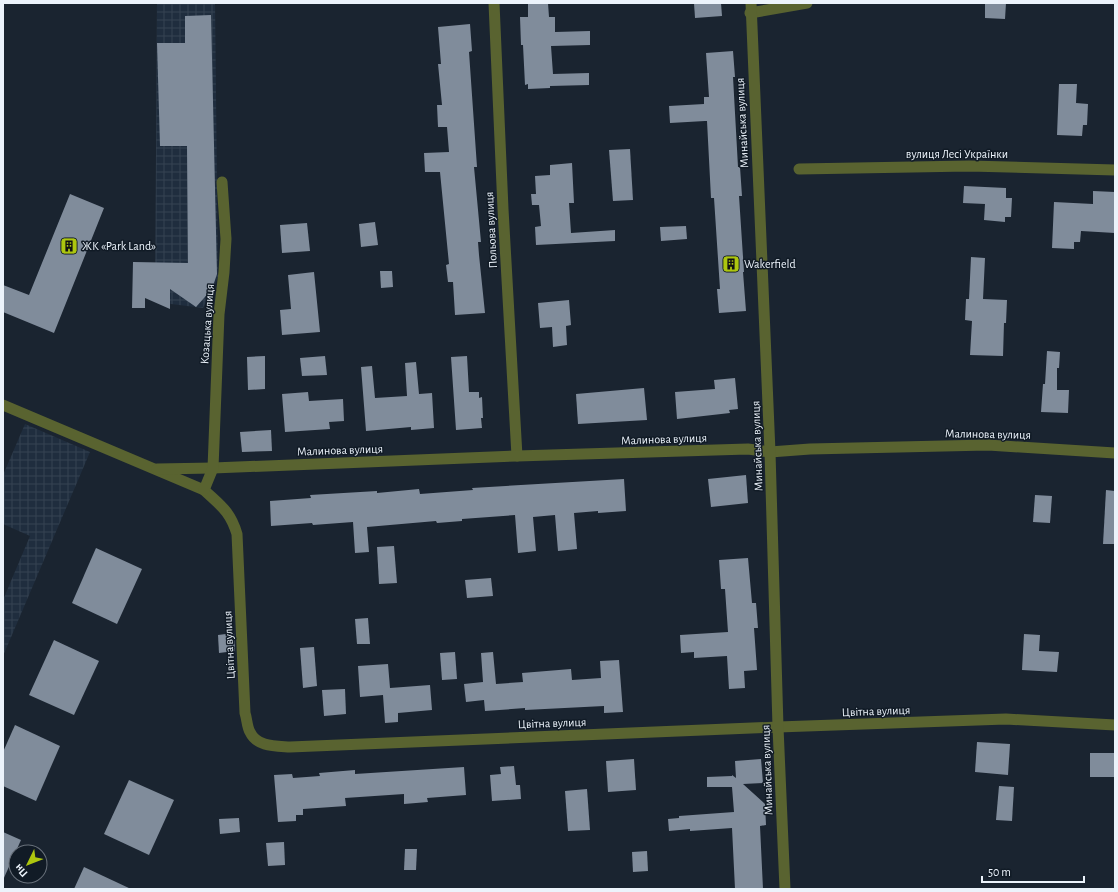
<svg xmlns="http://www.w3.org/2000/svg" width="1118" height="892" font-family="'Alegreya Sans',sans-serif">
  <style>
    .industrial { fill: url(#industrial-grid) }
    .building { fill: #808c9b }
    .lines { fill: none; stroke-linecap: round; stroke-linejoin: round }
    .minor { stroke: #596330; stroke-width: 11 }
    .tertiary { stroke: #596330; stroke-width: 11 }
    .labels { text-anchor: middle; stroke-width: 3; stroke-linejoin: round; paint-order: stroke }
    .street-label { font-size: 12px; fill: #ecf3fb; stroke: #111b26 }
    .poi-label { font-size: 12px; fill: #ecf3fb; stroke: #111b26; text-anchor: start }
  </style>
  <defs>
    <pattern id="industrial-grid" width="8" height="8" patternUnits="userSpaceOnUse"><rect width="8" height="8" fill="#1f2d3e"/><path d="M0 4h8M4 0v8" fill="none" stroke="#354251"/></pattern>
  </defs>
  <rect width="100%" height="100%" fill="#1a2430"/>
  <g class="industrial">
    <path d="M157 3H215L218 278 203 308 155 302Z"/>
    <path d="M25 424 90 452 3 656V600L30 536 3 524V475Z"/>
  </g>
  <g class="building">
    <path d="M528 3H548L549 17H555V32L590 31V45L551 46 553 74 589 73V85L550 86V88L528 89V84L525 85 523 45H521L520 17H528Z"/>
    <path d="M694 3H721L722 16 695 18Z"/>
    <path d="M985 3H1006L1005 19 985 18Z"/>
    <path d="M211 15 217 274 212 289 196 307 170 289V309L145 298V308H132L133 262 188 263 187 146H160L157 43H185V16Z"/>
    <path d="M470 24 472 51 469 52 477 167H474L481 242H478L479 255 485 313 455 315 453 282H448L446 265 449 264 440 172H425L424 153 449 152 447 127H438L437 105H442L438 64H441L438 27Z"/>
    <path d="M733 51 735 77H733L738 167H740L742 196H739L744 272H743L746 311 719 313 717 289H720L714 198H711L707 121H705L670 123 669 106 704 104V97H709L706 53Z"/>
    <path d="M1059 84H1077L1076 103 1088 104 1087 125H1083L1082 136 1057 135Z"/>
    <path d="M630 149 633 200 613 201 609 150Z"/>
    <path d="M572 163 574 203H569L571 233 615 230V241L536 245 535 227 541 226 539 205H532L531 194H536L535 176 550 175V165Z"/>
    <path d="M964 186 1006 188V198H1012L1011 217H1005V222L984 220 985 204 963 203Z"/>
    <path d="M1093 191 1115 192V233L1081 231 1080 242H1074V249L1052 248 1054 202 1093 204Z"/>
    <path d="M70 194 104 208 54 333 3 312V285L29 295Z"/>
    <path d="M375 222 378 245 361 247 359 224Z"/>
    <path d="M307 223 310 251 282 253 280 225Z"/>
    <path d="M686 226 687 239 661 241 660 227Z"/>
    <path d="M971 257 985 258 983 299 1007 300 1006 323H1004L1003 356 970 355 972 321 965 320 966 299H969Z"/>
    <path d="M380 271H392L393 287 381 288Z"/>
    <path d="M314 272 320 332 282 335 280 310 291 309 288 275Z"/>
    <path d="M569 300 571 325 566 326 567 345 553 347 552 327 540 328 538 303Z"/>
    <path d="M1047 351 1060 352 1059 368H1057V390H1069L1068 413 1041 412 1043 384H1045Z"/>
    <path d="M265 356V389L248 390 247 357Z"/>
    <path d="M325 356 327 375 302 376 300 358Z"/>
    <path d="M467 356 469 392H479V398L482 397 483 418H481L482 428 456 430 451 357Z"/>
    <path d="M416 362 419 394 432 393 434 428 411 430V427L366 431 361 367 372 366 375 398 407 396 405 363Z"/>
    <path d="M735 378 738 409 729 410 730 413 677 419 675 392 715 389 714 380Z"/>
    <path d="M644 388 647 420 578 424 576 394Z"/>
    <path d="M308 392 309 401 343 399 344 421 329 422 330 429 285 432 282 394Z"/>
    <path d="M271 430 272 451 242 452 240 432Z"/>
    <path d="M746 475 748 503 711 507 708 479Z"/>
    <path d="M624 479 626 511 598 513V511L574 513 577 549 558 551 555 515 533 517 536 551 518 553 515 515 462 519V521L437 523 436 521 367 527 369 552 355 553 353 522 313 525 312 523 271 526 270 501 311 498 310 495 377 491V493L419 489 420 494 473 490 472 488Z"/>
    <path d="M1106 490 1115 491V544H1103Z"/>
    <path d="M1035 495 1052 496 1050 523 1033 522Z"/>
    <path d="M394 546 397 583 379 584 377 547Z"/>
    <path d="M96 548 142 569 117 624 72 603Z"/>
    <path d="M748 558 752 603H756L758 628H754L757 670 744 671 745 688 729 689 727 656 694 658V652L681 653 680 635 728 632 725 589H721L719 560Z"/>
    <path d="M491 578 493 596 467 598 465 580Z"/>
    <path d="M368 618 370 644H357L355 619Z"/>
    <path d="M234 633 235 651 219 653 218 635Z"/>
    <path d="M1024 634 1040 635 1039 651 1059 652 1057 672 1022 670Z"/>
    <path d="M54 640 99 661 74 715 29 695Z"/>
    <path d="M314 647 317 686 303 688 300 648Z"/>
    <path d="M455 652 457 679 442 680 440 653Z"/>
    <path d="M493 652 496 684 523 682 522 673 571 669 572 680 601 678 600 661 619 660 623 712 604 713V706L525 710V708L485 711 484 700 466 702 464 684 483 682 481 653Z"/>
    <path d="M388 664 390 688 430 685 432 710 398 713V722L385 723 383 695 360 697 358 666Z"/>
    <path d="M345 689 346 714 324 716 322 690Z"/>
    <path d="M15 725 60 746 36 801 3 786V752Z"/>
    <path d="M977 742 1010 744 1008 775 975 772Z"/>
    <rect x="1090" y="753" width="25" height="24"/>
    <path d="M634 759 636 790 608 792 606 761Z"/>
    <path d="M761 759 763 783 743 784 765 804 766 825 760 826 763 889H735L732 828 690 831V829L669 831 668 819 679 818V816L734 812 732 787H707V777L732 776V775L736 778 735 761Z"/>
    <path d="M514 766 516 785H520L521 799 492 801 490 775 501 774 500 767Z"/>
    <path d="M464 767 466 795 427 798 428 802 404 804V794L345 798 346 806 303 809V815H296V821L278 822 274 775 292 774 293 778 320 776 319 773 355 770V774Z"/>
    <path d="M129 780 174 800 149 855 104 834Z"/>
    <path d="M999 786 1014 787 1012 821 996 820Z"/>
    <path d="M587 789 590 830 568 831 565 791Z"/>
    <path d="M239 818 240 832 220 834 219 819Z"/>
    <path d="M3 832 21 840 3 880Z"/>
    <path d="M284 842 285 865 268 866 266 843Z"/>
    <path d="M405 849H417L416 870H404Z"/>
    <path d="M647 851 648 871 633 872 632 852Z"/>
    <path d="M84 867 131 889H74Z"/>
  </g>
  <g class="lines">
    <g class="minor">
      <path d="M494 3 503 209 517 456"/>
      <path d="M750 13 807 3"/>
      <path d="M799 169 969 166 1115 170"/>
      <path d="M3 405 204 490C221 506 230 511 237 534L245 713C247 719 247 727 250 732 257 747 275 746 290 747L778 727 1006 719 1115 725"/>
      <path d="M157 469 213 468 517 456 748 449 770 452 810 449 988 445 1115 453"/>
      <path d="M204 490 213 468 219 314 224 272 226 239 222 182"/>
    </g>
    <path class="tertiary" d="M751 3 770 452 778 727 785 889"/>
  </g>
  <defs>
    <g id="building-square" transform="scale(0.9)"><rect x="-9" y="-9" width="18" height="18" rx="4" fill="#adc60f" stroke="#111b26"/><path d="M-4-6H4V6H1V3H-1V6H-4ZM-2.5-4.3h1.7v1.8h-1.7ZM.8-4.3h1.7v1.8H.8ZM-2.5-1h1.7V.8h-1.7ZM.8-1h1.7V.8H.8Z" fill="#111"/></g>
  </defs>
  <g fill-rule="evenodd">
    <use href="#building-square" x="69" y="246"/>
    <use href="#building-square" x="731" y="264"/>
  </g>
  <g class="labels">
    <g class="street-label">
      <text transform="translate(742 123) rotate(-93)" y="4">Минайська вулиця</text>
      <text x="957" y="158">вулиця Лесі Українки</text>
      <text transform="translate(491 230) rotate(-93)" y="4">Польова вулиця</text>
      <text transform="translate(207 324) rotate(-86)" y="4">Козацька вулиця</text>
      <text transform="translate(988 434) rotate(1)" y="4">Малинова вулиця</text>
      <text transform="translate(664 439) rotate(-2)" y="4">Малинова вулиця</text>
      <text transform="translate(757 446) rotate(-92)" y="4">Минайська вулиця</text>
      <text transform="translate(340 450) rotate(-2)" y="4">Малинова вулиця</text>
      <text transform="translate(229 645) rotate(-93)" y="4">Цвітна вулиця</text>
      <text transform="translate(876 711) rotate(-2)" y="4">Цвітна вулиця</text>
      <text transform="translate(552 723) rotate(-2)" y="4">Цвітна вулиця</text>
      <text transform="translate(767 770) rotate(-92)" y="4">Минайська вулиця</text>
    </g>
    <g class="poi-label">
      <text x="82" y="250">ЖК «Park Land»</text>
      <text x="744" y="268">Wakerfield</text>
    </g>
  </g>
  <rect width="1118" height="892" fill="none" stroke="#ecf3fb" stroke-width="8"/>
  <g transform="translate(28 864) rotate(227)"><circle r="19" fill="#111b26" stroke="#69717b"/>
  <path d="M0-3L7 15L0 10L-7 15Z" fill="#adc60f"/>
  <text y="-6" font-size="11" font-weight="bold" text-anchor="middle" fill="#ecf3fb">Пн</text>
  </g>
  <path d="M982 876v6h102v-6" fill="none" stroke="#ecf3fb" stroke-width="2"/>
  <text x="988" y="876" font-size="12" fill="#ecf3fb" stroke="#111b26" stroke-width="3" paint-order="stroke">50 m</text>
</svg>
